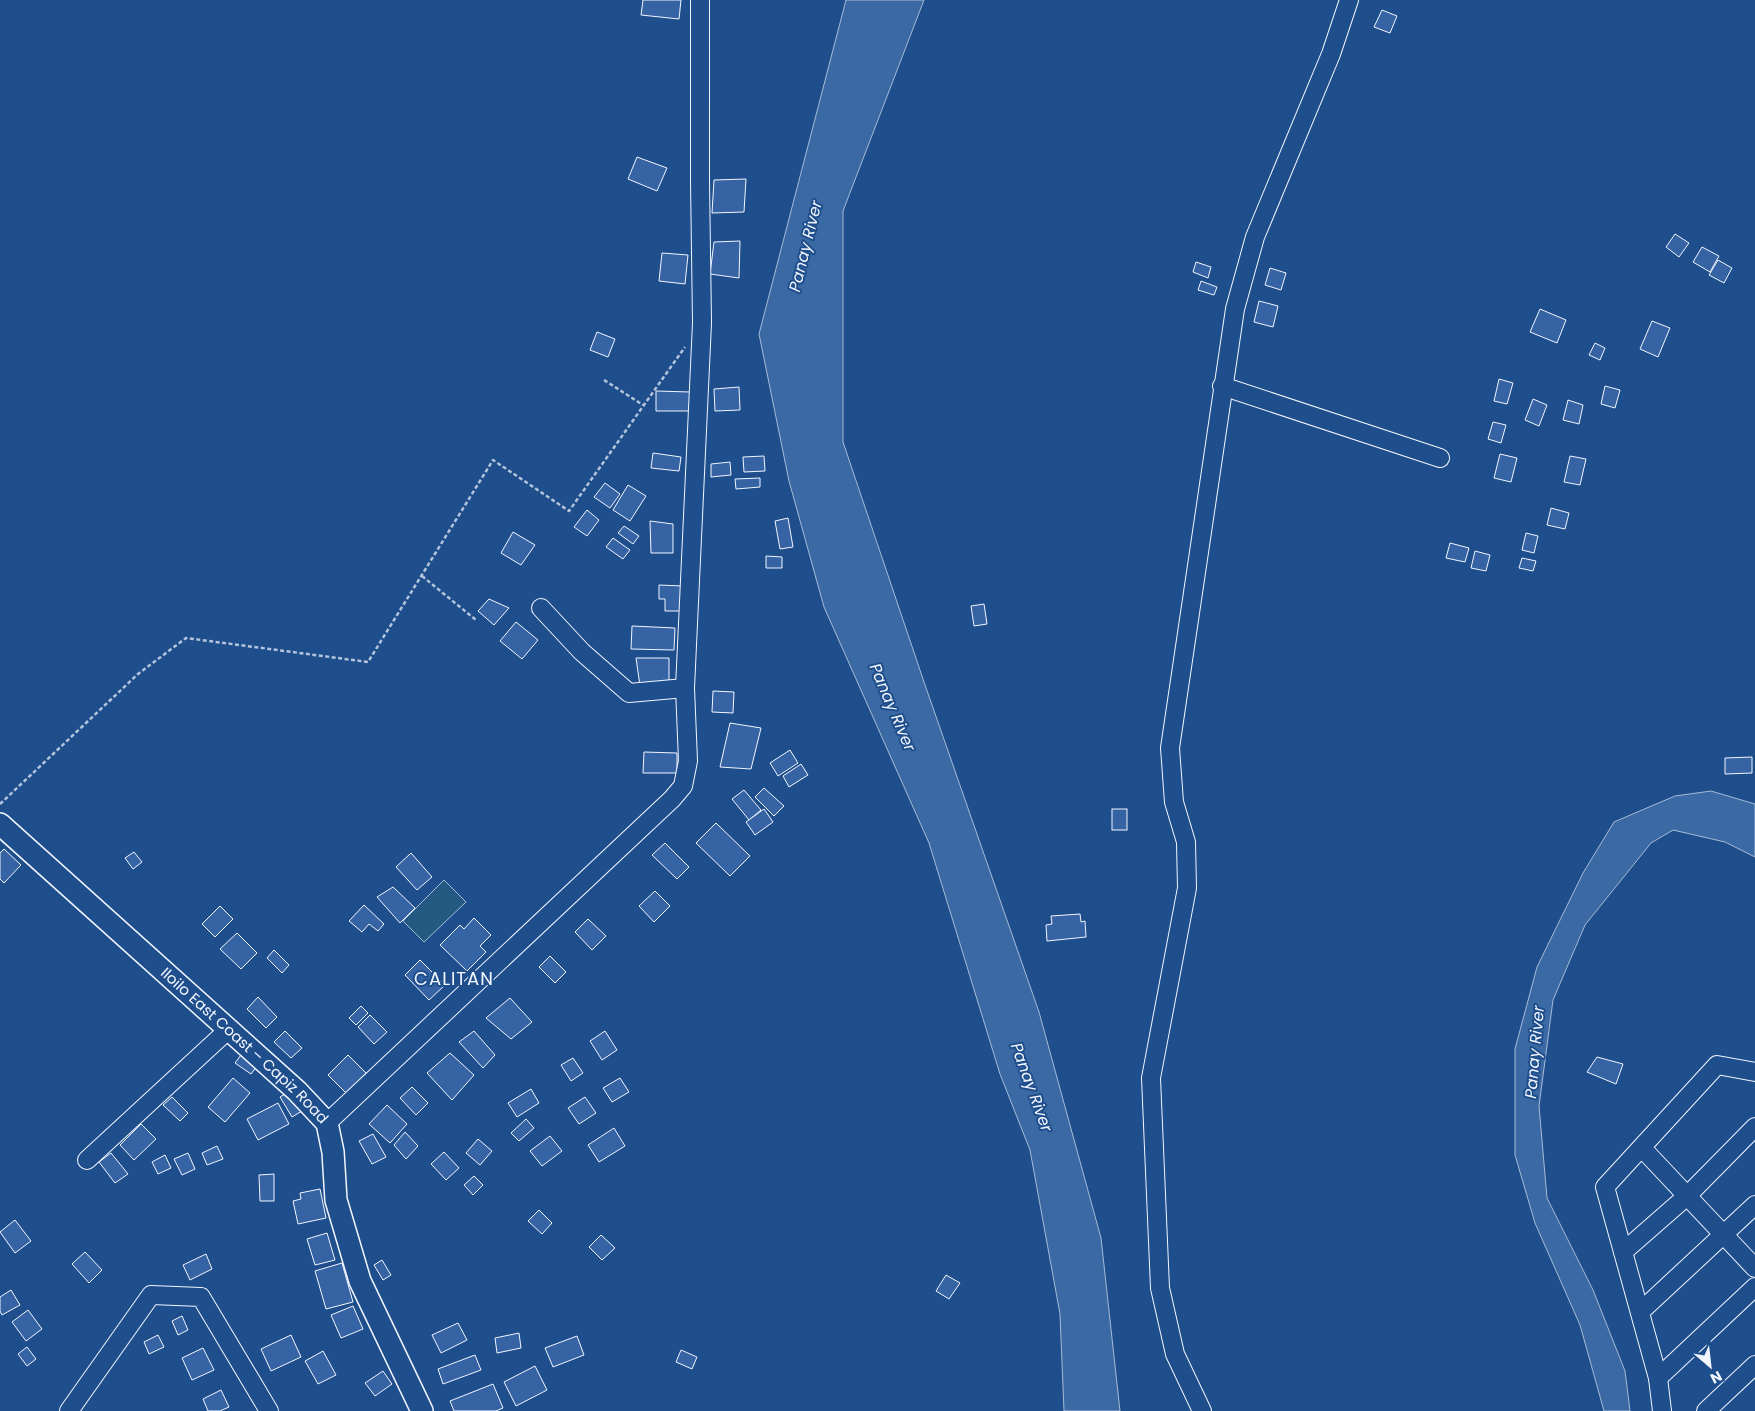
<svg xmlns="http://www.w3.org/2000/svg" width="1755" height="1411" font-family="Poppins,sans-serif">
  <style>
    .green { fill: #245a82; stroke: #a8bbd7 }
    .water { fill: #3b69a3; stroke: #a8bbd7 }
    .building { fill: #3563a3; stroke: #f2f6ff }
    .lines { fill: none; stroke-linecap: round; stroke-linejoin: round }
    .minor-casing { stroke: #f2f6ff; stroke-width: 20 }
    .major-casing { stroke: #f2f6ff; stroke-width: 24 }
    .path { stroke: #b3c4dc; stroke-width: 2.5; stroke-dasharray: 4 2.5; stroke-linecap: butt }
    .minor { stroke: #1f4e8c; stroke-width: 18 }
    .major { stroke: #1f4e8c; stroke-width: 21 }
    .labels { text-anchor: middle; stroke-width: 4; stroke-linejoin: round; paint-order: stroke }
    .street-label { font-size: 15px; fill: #f2f6ff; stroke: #1f4e8c }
    .water-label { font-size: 16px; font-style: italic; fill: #f2f6ff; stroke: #1f4e8c }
    .quarter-label { font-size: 18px; letter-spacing: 1px; fill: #f2f6ff; stroke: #1f4e8c }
  </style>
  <rect width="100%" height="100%" fill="#1f4e8c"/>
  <path class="green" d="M444 880 466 902 424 942 403 921Z"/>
  <g class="water">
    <path d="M846 0H924L843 211V442L924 682 1039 1012 1101 1238 1120 1411H1064L1060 1314 1030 1150 1000 1074 929 843 824 607 789 481 759 334Z"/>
    <path d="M1711 791 1755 804V857L1725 842 1673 830 1651 843 1585 925 1553 1000 1539 1106 1547 1198 1593 1290 1625 1371 1630 1411H1604L1580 1325 1535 1223 1515 1155V1049L1537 967 1583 873 1614 822 1675 796Z"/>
  </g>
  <g class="building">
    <path d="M643 0H681L679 19 641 15Z"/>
    <path d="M1382 10 1397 16 1390 33 1374 27Z"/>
    <path d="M637 157 667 168 657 191 628 179Z"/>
    <path d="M746 179 744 212 712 213 714 180Z"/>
    <path d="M1675 234 1689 243 1679 257 1666 247Z"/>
    <path d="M740 241 739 278 710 274 714 242Z"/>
    <path d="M1702 247 1719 256 1710 272 1693 262Z"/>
    <path d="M662 253 688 255 685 284 659 281Z"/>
    <path d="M1718 260 1732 268 1724 283 1709 275Z"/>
    <path d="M1196 262 1211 267 1208 278 1193 272Z"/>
    <path d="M1270 268 1286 273 1281 290 1265 285Z"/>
    <path d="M1201 281 1217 287 1214 295 1198 290Z"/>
    <path d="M1259 301 1278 306 1273 327 1254 322Z"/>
    <path d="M1540 309 1566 320 1557 343 1530 332Z"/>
    <path d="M1652 321 1670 328 1658 357 1640 349Z"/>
    <path d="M597 332 615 339 608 357 590 350Z"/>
    <path d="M1595 343 1605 348 1600 360 1589 355Z"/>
    <path d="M1499 379 1513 383 1507 404 1494 401Z"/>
    <path d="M1605 386 1620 390 1615 408 1601 404Z"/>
    <path d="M739 387 740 410 715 411 714 389Z"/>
    <path d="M656 391 690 392 689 411H656Z"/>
    <path d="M1533 399 1547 405 1539 426 1525 420Z"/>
    <path d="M1568 400 1583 405 1579 424 1563 420Z"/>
    <path d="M1493 422 1506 425 1501 443 1488 439Z"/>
    <path d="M653 453 681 457 679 471 651 468Z"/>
    <path d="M1500 454 1517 458 1511 482 1494 478Z"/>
    <path d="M764 456 765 471 744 472 743 457Z"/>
    <path d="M1570 456 1586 459 1580 485 1564 482Z"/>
    <path d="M730 462 731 475 711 477V464Z"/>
    <path d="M760 478V487L736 489 735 479Z"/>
    <path d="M605 483 620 494 610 508 594 497Z"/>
    <path d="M628 485 646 496 630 521 613 510Z"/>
    <path d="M1551 508 1569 513 1565 529 1547 525Z"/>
    <path d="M587 510 599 520 587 536 574 527Z"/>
    <path d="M788 518 793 547 780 549 775 521Z"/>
    <path d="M650 521 673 524V553H651Z"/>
    <path d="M624 526 639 536 633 544 618 533Z"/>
    <path d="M513 532 535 545 521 565 501 553Z"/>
    <path d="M1526 533 1538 536 1534 553 1522 550Z"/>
    <path d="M613 538 630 550 623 559 606 547Z"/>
    <path d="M1450 543 1469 548 1465 562 1446 558Z"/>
    <path d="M1475 551 1490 555 1486 571 1471 568Z"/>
    <path d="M766 556 782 557V568H766Z"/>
    <path d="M1522 558 1536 561 1533 571 1519 568Z"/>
    <path d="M659 585 683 586 682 611H665V599H659Z"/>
    <path d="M489 599 509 608 494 625 478 611Z"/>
    <path d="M984 604 987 624 974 626 971 606Z"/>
    <path d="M516 622 538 640 522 659 500 641Z"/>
    <path d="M632 626 675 628 674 650 631 649Z"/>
    <path d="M636 658H669V683L640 686Z"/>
    <path d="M713 691 734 692 733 713 712 712Z"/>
    <path d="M730 723 761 728 751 769 720 767Z"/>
    <path d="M790 750 798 763 778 776 770 763Z"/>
    <path d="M644 752 677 753V773H643Z"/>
    <path d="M1752 757V773L1725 774V758Z"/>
    <path d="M801 764 808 775 789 787 783 776Z"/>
    <path d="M764 788 784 806 774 816 755 797Z"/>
    <path d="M744 790 761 810 749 820 732 799Z"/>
    <path d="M764 809 773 822 755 835 746 822Z"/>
    <rect x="1112" y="809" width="15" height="21"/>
    <path d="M716 823 750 856 730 876 696 843Z"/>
    <path d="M665 843 689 867 677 879 652 855Z"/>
    <path d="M4 849 21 865 4 883 0 879V853Z"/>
    <path d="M134 852 142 862 133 869 125 858Z"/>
    <path d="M411 853 432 877 417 890 396 867Z"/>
    <path d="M393 887 415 908 400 923 377 897Z"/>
    <path d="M655 891 670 906 654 922 639 906Z"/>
    <path d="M364 905 384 924 378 931 369 924 362 932 349 921Z"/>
    <path d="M220 906 233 919 215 937 202 924Z"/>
    <path d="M1080 914 1081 922 1085 921 1086 937 1047 941 1046 925 1052 924 1051 916Z"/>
    <path d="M474 918 491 935 480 946 486 952 467 971 440 945 460 925 464 929Z"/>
    <path d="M588 919 606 936 592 950 575 932Z"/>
    <path d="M237 933 257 953 241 969 220 949Z"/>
    <path d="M274 950 289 965 282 973 267 958Z"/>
    <path d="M550 956 566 972 555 983 539 967Z"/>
    <path d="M420 960 445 985 429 1000 405 975Z"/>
    <path d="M258 997 277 1017 266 1028 247 1009Z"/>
    <path d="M510 998 532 1022 511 1039 486 1018Z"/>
    <path d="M361 1006 368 1013 356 1025 349 1018Z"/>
    <path d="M370 1015 387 1032 374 1044 358 1027Z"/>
    <path d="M285 1031 302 1048 291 1058 274 1042Z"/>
    <path d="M474 1031 495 1055 483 1068 459 1042Z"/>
    <path d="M605 1031 617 1050 602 1060 590 1041Z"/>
    <path d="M450 1053 474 1075 452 1100 427 1073Z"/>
    <path d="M241 1055 257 1066 251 1074 235 1063Z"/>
    <path d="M348 1055 366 1073 346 1093 328 1075Z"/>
    <path d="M1597 1057 1623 1064 1616 1084 1587 1072Z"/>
    <path d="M573 1058 583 1073 571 1081 561 1065Z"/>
    <path d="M233 1078 250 1093 225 1122 208 1107Z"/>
    <path d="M620 1078 629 1092 612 1102 603 1088Z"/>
    <path d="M412 1087 428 1103 416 1115 400 1098Z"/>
    <path d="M531 1089 539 1103 517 1117 508 1103Z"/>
    <path d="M290 1091 302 1111 292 1117 280 1097Z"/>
    <path d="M172 1097 188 1113 180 1121 163 1105Z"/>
    <path d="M585 1097 596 1113 579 1124 568 1108Z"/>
    <path d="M278 1103 289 1124 258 1140 247 1119Z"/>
    <path d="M387 1105 407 1124 390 1143 369 1124Z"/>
    <path d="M526 1119 534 1128 519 1141 511 1133Z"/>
    <path d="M141 1124 156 1139 134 1160 120 1145Z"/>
    <path d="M614 1128 625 1146 599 1162 588 1145Z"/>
    <path d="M405 1132 418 1146 406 1159 394 1145Z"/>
    <path d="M373 1134 386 1157 372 1164 359 1141Z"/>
    <path d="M550 1136 562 1151 542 1166 530 1151Z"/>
    <path d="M478 1139 492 1151 480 1165 466 1153Z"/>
    <path d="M217 1146 223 1159 207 1165 202 1153Z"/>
    <path d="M444 1152 459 1168 446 1180 431 1164Z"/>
    <path d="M111 1153 128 1174 115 1183 99 1162Z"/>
    <path d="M188 1153 195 1169 182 1175 174 1159Z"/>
    <path d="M165 1155 171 1168 158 1174 152 1162Z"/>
    <path d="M274 1174V1201H260L259 1175Z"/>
    <path d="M474 1176 483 1185 473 1195 464 1185Z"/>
    <path d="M320 1189 326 1218 298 1224 293 1201 301 1199 300 1193Z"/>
    <path d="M539 1210 552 1223 542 1234 528 1221Z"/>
    <path d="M15 1220 31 1241 15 1253 0 1232Z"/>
    <path d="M327 1233 335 1260 315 1265 307 1239Z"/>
    <path d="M601 1235 615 1248 602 1260 589 1247Z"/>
    <path d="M85 1252 102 1270 89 1283 72 1264Z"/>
    <path d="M206 1254 212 1269 190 1280 183 1265Z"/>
    <path d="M382 1260 391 1275 383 1280 374 1265Z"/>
    <path d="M342 1263 353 1302 326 1309 315 1271Z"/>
    <path d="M946 1275 960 1283 949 1299 936 1291Z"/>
    <path d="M11 1290 20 1305 2 1315 0 1311V1297Z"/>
    <path d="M353 1306 363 1329 341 1338 331 1315Z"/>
    <path d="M28 1310 42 1329 26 1341 12 1322Z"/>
    <path d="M182 1316 188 1330 178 1335 172 1321Z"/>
    <path d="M458 1323 467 1340 441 1353 432 1335Z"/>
    <path d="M519 1333 521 1348 497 1353 495 1338Z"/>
    <path d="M158 1335 164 1347 149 1354 144 1342Z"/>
    <path d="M291 1335 301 1357 271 1371 261 1349Z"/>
    <path d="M577 1336 584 1355 553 1367 545 1348Z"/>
    <path d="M27 1347 36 1359 27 1366 18 1354Z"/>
    <path d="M203 1348 214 1370 192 1380 182 1358Z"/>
    <path d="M681 1350 697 1357 692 1369 676 1362Z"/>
    <path d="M323 1351 336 1375 318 1384 305 1361Z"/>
    <path d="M475 1355 481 1370 443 1384 438 1369Z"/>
    <path d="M535 1366 547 1390 516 1406 504 1382Z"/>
    <path d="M383 1371 392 1384 375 1396 365 1383Z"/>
    <path d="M493 1384 503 1408 496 1411H454L450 1401Z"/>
    <path d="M221 1390 229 1407 220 1411H208L203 1399Z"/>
  </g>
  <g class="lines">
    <g class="minor-casing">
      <g id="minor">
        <path d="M1222 386 1440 458"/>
        <path d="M541 608 582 652 629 693 685 688"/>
        <path d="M327 1123 672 799 683 786 688 761 685 688 702 323 700 181V0"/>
        <path d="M1642 1148 1755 1268"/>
        <path d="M87 1160 228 1030"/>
        <path d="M1623 1252 1687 1196 1755 1127"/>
        <path d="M1640 1312 1755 1205"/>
        <path d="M1658 1378 1755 1287"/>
        <path d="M69 1411 151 1295 201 1297 269 1411"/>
        <path d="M1202 1411 1175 1354 1160 1288 1151 1078 1187 888 1186 842 1174 802 1170 748 1235 309 1255 237 1331 54 1349 0"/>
        <path d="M1662 1411 1658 1378 1605 1187 1717 1065 1755 1072"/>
        <path d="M1706 1411 1755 1365"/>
      </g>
    </g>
    <g class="major-casing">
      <g id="major">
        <path id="s1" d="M0 824 297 1091 327 1123 333 1152 336 1200 360 1281 422 1411"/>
      </g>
    </g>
    <g class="path">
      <path d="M604 380 643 405"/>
      <path d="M422 576 476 620"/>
      <path d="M0 804 138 674 186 638 368 662 493 460 569 511 685 347"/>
    </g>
    <use href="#minor" class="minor"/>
    <use href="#major" class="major"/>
  </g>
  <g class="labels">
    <g class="street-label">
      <text dy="5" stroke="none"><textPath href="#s1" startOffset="330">Iloilo East Coast – Capiz Road</textPath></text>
    </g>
    <g class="water-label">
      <text transform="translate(805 246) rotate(-76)" y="6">Panay River</text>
      <text transform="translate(893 707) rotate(67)" y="6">Panay River</text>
      <text transform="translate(1534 1052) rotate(-85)" y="6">Panay River</text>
      <text transform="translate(1032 1087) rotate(70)" y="6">Panay River</text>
    </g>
    <g class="quarter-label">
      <text x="454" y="985">CALITAN</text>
    </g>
  </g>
  <g transform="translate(1710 1366) rotate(152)" stroke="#1f4e8c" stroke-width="4" paint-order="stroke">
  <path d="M0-4L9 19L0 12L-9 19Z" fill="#f2f6ff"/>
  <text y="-8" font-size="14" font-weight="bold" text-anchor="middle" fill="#f2f6ff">N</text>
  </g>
</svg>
